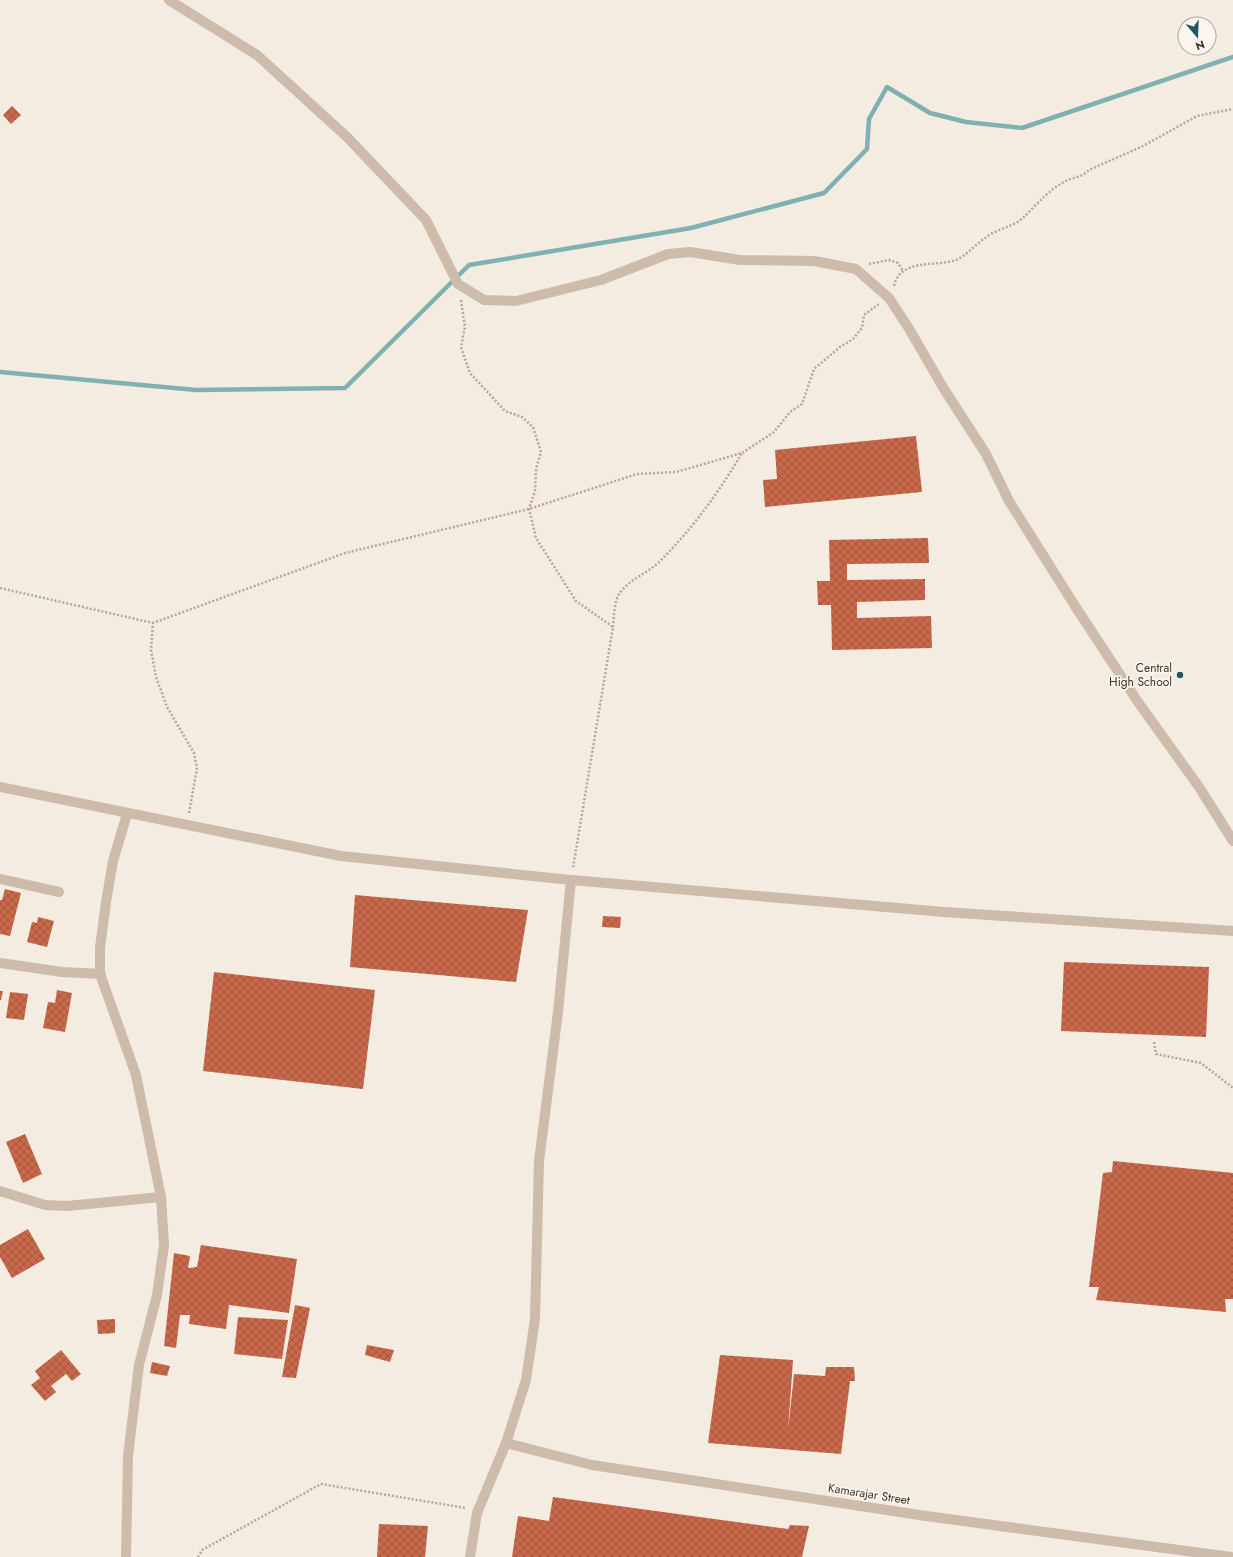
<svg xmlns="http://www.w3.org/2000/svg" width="1233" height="1557" font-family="Jost,sans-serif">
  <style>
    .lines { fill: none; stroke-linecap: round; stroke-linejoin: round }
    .stream { stroke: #7fb0b2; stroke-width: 4.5 }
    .building { fill: url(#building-cross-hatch) }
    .path { stroke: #b9a596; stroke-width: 2.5; stroke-dasharray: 2 2; stroke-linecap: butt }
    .street { stroke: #cdbbac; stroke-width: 10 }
    .poi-dot { fill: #1f5a5e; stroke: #fbf5ee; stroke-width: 1.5 }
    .labels { text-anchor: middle; stroke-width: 3.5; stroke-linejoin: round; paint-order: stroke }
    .poi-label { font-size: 12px; fill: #3b302b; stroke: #fbf5ee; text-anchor: end }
    .street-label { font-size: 12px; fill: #3b302b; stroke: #fbf5ee }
  </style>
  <defs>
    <pattern id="building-cross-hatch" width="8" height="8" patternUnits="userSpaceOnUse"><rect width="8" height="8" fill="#c8694b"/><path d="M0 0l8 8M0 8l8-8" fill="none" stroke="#a4573f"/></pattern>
  </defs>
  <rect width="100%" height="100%" fill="#f4ebe1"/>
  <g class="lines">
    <path class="stream" d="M0 372 196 390 345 388 469 265 691 228 824 193 867 149 869 119 887 87 930 113 966 122 1022 128 1233 57"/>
  </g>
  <g class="building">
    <path d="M12 106 21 115 11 124 3 115Z"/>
    <path d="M916 436 922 492 765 507 763 480 777 479 775 450Z"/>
    <path d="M928 538 929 563 847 564V580L925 579V600L857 602V618L931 616 932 648 832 650 831 605H818L817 581H830L829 540Z"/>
    <path d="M5 889 21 893 10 936 0 934V900H2Z"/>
    <path d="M355 895 528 910 516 982 350 967Z"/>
    <path d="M603 916 621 917 620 928 602 927Z"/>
    <path d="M38 917 54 921 47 947 27 942 32 922 37 923Z"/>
    <path d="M1064 962 1209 967 1206 1037 1061 1031Z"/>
    <path d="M214 972 375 990 363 1089 203 1071Z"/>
    <path d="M57 990 72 993 65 1032 43 1028 48 1002 55 1003Z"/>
    <path d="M0 991H3L1 1000H0Z"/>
    <path d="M10 992 28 994 24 1020 6 1018Z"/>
    <path d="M25 1134 42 1174 23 1183 6 1142Z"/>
    <path d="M1113 1161 1233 1173V1299H1225L1226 1312 1096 1300 1099 1287H1089L1103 1173 1112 1172Z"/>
    <path d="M28 1229 45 1259 12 1278 0 1257V1245Z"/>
    <path d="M201 1245 297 1259 289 1313 229 1305 226 1329 189 1324 190 1315H180L176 1348 164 1346 174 1253 190 1256 188 1268 197 1267Z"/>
    <path d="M295 1305 310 1308 296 1378 282 1377Z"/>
    <path d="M238 1317 288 1320 282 1359 234 1354Z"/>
    <path d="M115 1319V1333L98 1334 97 1320Z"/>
    <path d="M367 1345 394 1350 390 1362 365 1355Z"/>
    <path d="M61 1350 81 1374 72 1381 66 1374 51 1386 56 1392 45 1401 31 1385 40 1378 35 1371Z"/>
    <path d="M720 1355 793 1360 788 1431 794 1374 825 1376 826 1367H854L855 1381H850L841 1454 708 1443Z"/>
    <path d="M152 1362 170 1366 167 1376 150 1373Z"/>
    <path d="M553 1497 788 1529 790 1525 809 1526 802 1557H512L518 1516 549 1521Z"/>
    <path d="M379 1524 428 1526 425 1557H377Z"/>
  </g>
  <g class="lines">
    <g class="path">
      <path d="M869 264 889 260 898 263 903 271"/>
      <path d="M894 286C900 258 936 267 956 260 967 255 976 244 985 238 996 229 1013 227 1023 218 1035 206 1047 192 1062 183 1071 177 1082 178 1089 170L1143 146 1197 116 1233 109"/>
      <path d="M461 300 465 327 461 347 470 373 505 411 522 417 533 427 541 452 536 469 535 491 529 509 536 538 576 601 613 627 573 868"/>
      <path d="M0 588 153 623"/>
      <path d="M613 627C614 617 614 602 619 594 630 578 648 574 661 560 693 528 719 492 742 453"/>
      <path d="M189 813 197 768 194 753 167 707 156 677 151 650 153 623 345 553 529 509 637 474 676 472 742 453 774 432 790 412 802 404 814 369 840 347 853 339 862 328 864 315 879 304"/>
      <path d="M1154 1042 1156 1054 1201 1063 1233 1088"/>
      <path d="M198 1557 202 1550 321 1484 466 1508"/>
    </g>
    <g class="street">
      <path d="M169 0 257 55 347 137 426 220 458 284 484 300 516 301 601 280 668 254 690 252 740 260 814 261 856 269 889 298 908 327 944 389 986 454 1009 501 1075 606 1138 702 1199 787 1233 841"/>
      <path d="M0 787 341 856 571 880 944 912 1233 931"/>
      <path d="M0 879 59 892"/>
      <path d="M0 963 62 972 101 974"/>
      <path d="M0 1191 45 1205 67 1206 161 1197"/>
      <path d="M506 1443 592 1465 926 1516 1231 1557"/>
      <path d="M126 1557 128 1456 139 1365 157 1295 164 1245 161 1197 136 1075 100 974V948L106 902 113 861 127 814"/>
      <path d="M470 1557 477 1513 506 1443 526 1380 535 1319 539 1161 558 1012 571 880"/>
    </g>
  </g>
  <circle class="poi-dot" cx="1180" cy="675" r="4"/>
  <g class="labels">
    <g class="poi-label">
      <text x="1172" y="672">Central<tspan x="1172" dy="14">High School</tspan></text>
    </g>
    <g class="street-label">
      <text transform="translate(869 1494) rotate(9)" y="4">Kamarajar Street</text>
    </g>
  </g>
  <g transform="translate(1197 36) rotate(161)"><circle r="19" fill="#fbf5ee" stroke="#aea6a0"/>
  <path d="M0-3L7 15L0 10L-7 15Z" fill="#1f5a5e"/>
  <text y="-6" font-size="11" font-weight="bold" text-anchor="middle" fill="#3b302b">N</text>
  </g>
</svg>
